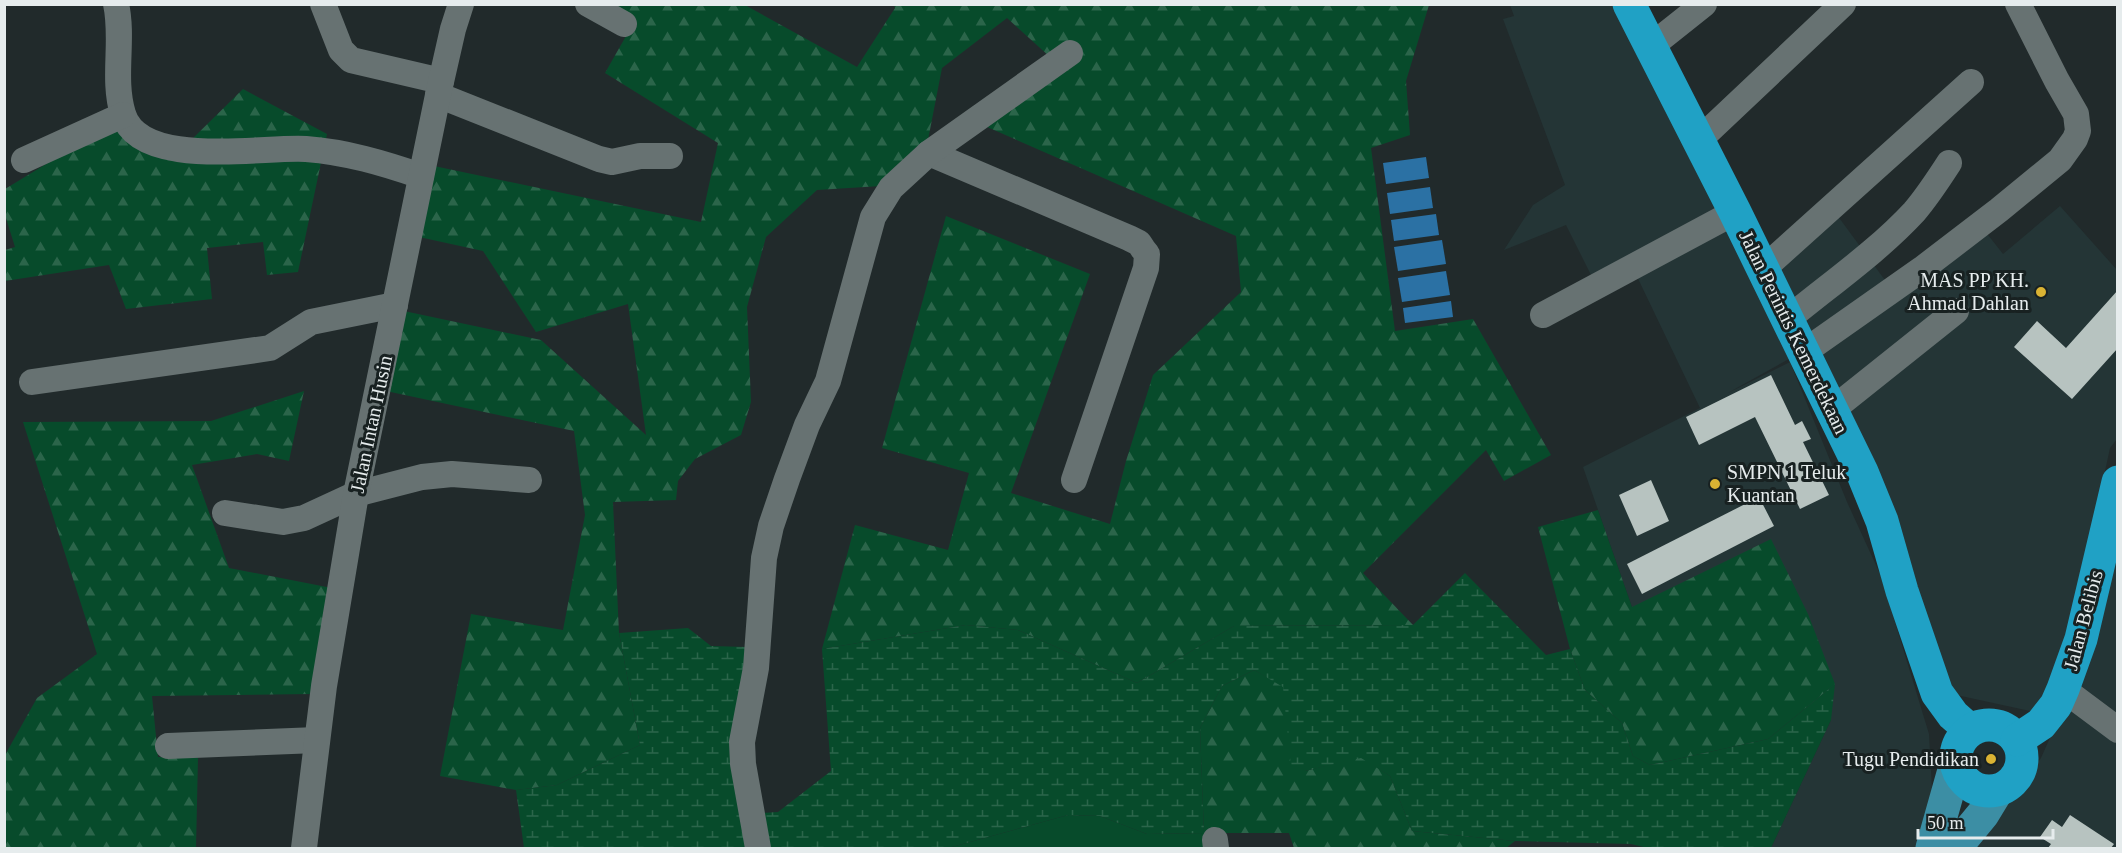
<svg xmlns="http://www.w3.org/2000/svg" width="2122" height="853" font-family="Georgia,serif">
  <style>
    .built { fill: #243536 }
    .green { fill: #074b2b }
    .forest { fill: url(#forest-firs) }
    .wetland { fill: url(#wetland-marsh) }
    .water { fill: #2b71a4 }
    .building { fill: #b7c3c0 }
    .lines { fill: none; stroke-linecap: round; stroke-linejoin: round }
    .minor { stroke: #677272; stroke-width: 26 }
    .major { stroke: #3c8ea4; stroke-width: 33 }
    .highway { stroke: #20a1c5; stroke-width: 33 }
    .poi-dot { fill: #dab333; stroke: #182121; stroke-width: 2 }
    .labels { text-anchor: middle; stroke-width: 6; stroke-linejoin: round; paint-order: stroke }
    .poi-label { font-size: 20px; fill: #e6eced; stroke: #182121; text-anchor: end }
    .street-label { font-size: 20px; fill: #e6eced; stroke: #182121 }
  </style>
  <defs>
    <pattern id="forest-firs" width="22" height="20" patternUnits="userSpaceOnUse" patternTransform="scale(1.5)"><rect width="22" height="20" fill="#074b2b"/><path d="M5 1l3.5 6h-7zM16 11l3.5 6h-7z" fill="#2b654a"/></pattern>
    <pattern id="wetland-marsh" width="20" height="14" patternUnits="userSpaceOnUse" patternTransform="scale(1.5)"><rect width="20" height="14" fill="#074b2b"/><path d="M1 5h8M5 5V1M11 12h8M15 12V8" fill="none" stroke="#2b654a"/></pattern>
  </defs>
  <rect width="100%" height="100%" fill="#212a2b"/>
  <g class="built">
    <path d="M1510 5H1617L1796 355 1726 394 1790 362 1847 502 1881 576 1929 734 1932 789 1924 848H1771L1831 720 1632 607 1583 467 1700 408 1631 264 1594 281 1566 225 1504 250 1533 205 1565 185 1503 19 1514 16Z"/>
    <path d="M2060 206 2117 270V439L2110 448 2065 656 2042 702 2030 711 1952 694 1778 262 1837 215 1893 291 1981 226 2003 254Z"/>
    <path d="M2117 537V848H1973L2041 758 2081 668Z"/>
  </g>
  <path class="green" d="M1068 815 1100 816 1147 834 1204 833 1205 848H948Z"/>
  <g class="forest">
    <path d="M603 5H745L857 67 895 8 894 5H1429L1406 81 1410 135 1371 148 1395 331 1473 319 1551 455 1504 481 1486 450 1363 573 1413 625 1234 626 1137 683 1018 630 966 625 822 649 855 525 948 550 969 473 882 448 946 216 1090 274 1011 493 1110 524 1126 461 1153 375 1241 292 1236 236 978 123 1060 66 1007 18 942 68 928 140 881 186 817 190 766 237 747 307 751 402 741 435 695 459 678 481 676 500 613 502 619 633 640 745 557 785 516 790 440 776 471 614 563 630 585 515 574 431 386 391 404 311 541 340 646 435 628 304 536 332 483 251 419 237 434 166 701 222 718 143 605 73 634 22Z"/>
    <path d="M243 89 327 134 298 272 267 275 263 242 207 248 212 299 126 309 109 265 5 281V250L15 247 5 215V189L130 113 144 131 187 144Z"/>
    <path d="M304 391 289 461 257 454 192 465 229 568 332 588 312 694 152 696 158 757 198 758 196 848H5V755L37 698 97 654 23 422 211 421Z"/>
    <path d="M1598 510 1632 607 1771 539 1808 614 1835 684 1768 739 1650 765 1633 756 1622 723 1585 690 1570 649 1538 527Z"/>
    <path d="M1254 670 1283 686 1305 771 1361 757 1390 776 1412 831 1515 841 1506 848H1294L1289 833H1204L1200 728 1222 686Z"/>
  </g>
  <path class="wetland" d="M1465 573 1546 655 1570 649 1585 690 1622 723 1633 756 1650 765 1768 739 1835 684 1831 720 1771 848H1648L1631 844 1515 841 1412 831 1390 776 1361 758 1305 771 1291 767 1283 687 1254 670 1222 686 1200 728 1204 833 1147 834 1100 816 1068 815 948 848H524L516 790 557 785 640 745 619 633 688 628 711 646 747 647 744 814 778 812 831 771 822 649 966 625 1018 630 1137 683 1234 626 1413 625Z"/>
  <g class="water">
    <path d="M1426 157 1429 178 1386 184 1383 163Z"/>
    <path d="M1430 187 1433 208 1390 214 1387 193Z"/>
    <path d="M1436 214 1439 235 1394 241 1391 220Z"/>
    <path d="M1442 240 1446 264 1398 271 1394 247Z"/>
    <path d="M1446 271 1450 295 1402 302 1398 278Z"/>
    <path d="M1451 301 1453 317 1405 323 1403 308Z"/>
  </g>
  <g class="building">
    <path d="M2118 290V348L2072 399 2014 347 2037 321 2066 348Z"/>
    <path d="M1771 375 1795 425 1802 421 1811 439 1803 442 1829 495 1800 509 1755 417 1699 445 1686 417Z"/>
    <path d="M1651 480 1669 521 1637 536 1619 495Z"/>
    <path d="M1759 497 1774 526 1642 594 1627 564Z"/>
    <path d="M2070 815 2114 844 2111 848H2048L2051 844 2040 837 2052 820 2062 827Z"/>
  </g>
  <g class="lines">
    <g class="minor">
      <path d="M116 4C124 40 112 78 123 114 140 170 263 146 306 149 346 152 383 163 421 176"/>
      <path d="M323 4 341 50 351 60 441 81"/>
      <path d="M588 4 624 24"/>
      <path d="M1650 47 1704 4"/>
      <path d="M438 95 599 159 612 162 640 156H670"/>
      <path d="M1698 141 1843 4"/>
      <path d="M929 153 1129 238 1139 243 1143 249 1147 254 1146 268 1074 480"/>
      <path d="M24 160 123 115"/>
      <path d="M1763 269 1971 82"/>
      <path d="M1543 315 1735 212"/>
      <path d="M1788 319C1829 285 1878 251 1914 212 1927 197 1938 180 1949 163"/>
      <path d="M1804 352 1922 269 1999 210 2060 160 2075 139 2078 131 2076 114 2057 81 2018 4"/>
      <path d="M32 382 270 348 311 322 395 305"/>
      <path d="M1832 410 1956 311"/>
      <path d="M225 513 283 522 304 518 356 494 422 477 452 474 529 480"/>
      <path d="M2063 689 2118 730"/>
      <path d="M168 746 317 740"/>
      <path d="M1215 840 1216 848"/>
      <path d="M304 848 324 686 356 494 438 95 453 29 461 4"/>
      <path d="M758 848 743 764 742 742 756 668 764 558 771 526 787 479 807 425 828 381 873 217 891 188 929 153 1070 53"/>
    </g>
    <g class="major">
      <path d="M1932 848 1956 763"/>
      <path d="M1955 848 1983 814 1997 791"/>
    </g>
    <g class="highway">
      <path d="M1629 4 1735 212 1862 472 1882 521 1902 591 1937 693 1953 715 1970 730"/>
      <circle cx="1989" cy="758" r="33"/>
      <path d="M2017 740 2041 724 2056 705 2063 689 2081 639 2118 482"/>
    </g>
  </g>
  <g class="poi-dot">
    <circle cx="2041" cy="292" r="6"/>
    <circle cx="1715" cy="484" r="6"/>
    <circle cx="1991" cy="759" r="6"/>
  </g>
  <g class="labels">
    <g class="poi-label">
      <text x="2029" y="287">MAS PP KH.<tspan x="2029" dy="23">Ahmad Dahlan</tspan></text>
      <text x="1727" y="479" text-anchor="start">SMPN 1 Teluk<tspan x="1727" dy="23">Kuantan</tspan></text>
      <text x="1979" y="766">Tugu Pendidikan</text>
    </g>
    <g class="street-label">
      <text transform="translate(1794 332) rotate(64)" y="7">Jalan Perintis Kemerdekaan</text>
      <text transform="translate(371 424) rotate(-78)" y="7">Jalan Intan Husin</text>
      <text transform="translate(2083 620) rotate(-75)" y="7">Jalan Belibis</text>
    </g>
  </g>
  <rect width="2122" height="853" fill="none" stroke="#e6eced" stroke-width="12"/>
  <path d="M1918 829v9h135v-9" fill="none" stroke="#e6eced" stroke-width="3"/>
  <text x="1927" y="829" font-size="18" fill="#e6eced" stroke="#182121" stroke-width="4.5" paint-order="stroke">50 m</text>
</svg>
